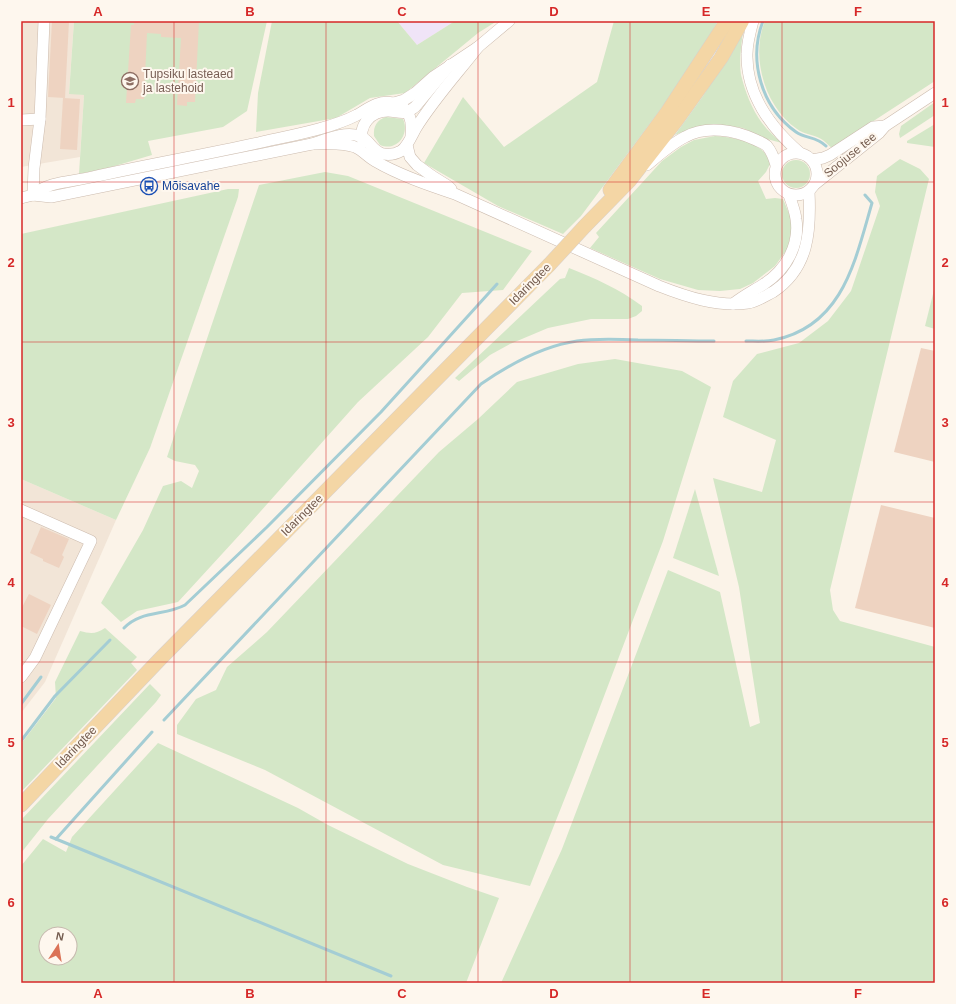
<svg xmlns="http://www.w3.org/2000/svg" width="956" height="1004" font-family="Arial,sans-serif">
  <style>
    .residential { fill: #f2e5d7 }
    .education { fill: #f0e4f7 }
    .green { fill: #d4e7c7; fill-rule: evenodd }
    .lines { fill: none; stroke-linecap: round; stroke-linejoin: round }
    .stream { stroke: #a4cdd4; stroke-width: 3 }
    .building { fill: #eed3c1 }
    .minor-casing { stroke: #ccbbae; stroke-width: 12 }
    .major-casing { stroke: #d8d1cd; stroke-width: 15 }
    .minor { stroke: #fff; stroke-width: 11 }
    .major { stroke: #f4d6a5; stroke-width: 14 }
    .major-bridge-casing { stroke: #d8d1cd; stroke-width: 15; stroke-linecap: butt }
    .major-bridge { stroke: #f4d6a5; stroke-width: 14 }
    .grid { fill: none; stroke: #d62828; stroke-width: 1; stroke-opacity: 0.55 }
    .labels { text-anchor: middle; stroke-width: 4; stroke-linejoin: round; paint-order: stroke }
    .education-label { font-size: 12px; fill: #785e54; stroke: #fef7ee; text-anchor: start }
    .street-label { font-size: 12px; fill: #735b4e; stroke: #fef7ee }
    .transit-label { font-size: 12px; fill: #164399; stroke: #fef7ee; text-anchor: start }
    .neatline { fill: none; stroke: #d62828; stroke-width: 1.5 }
    .grid-label { font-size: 13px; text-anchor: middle; font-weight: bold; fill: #d62828 }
  </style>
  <rect width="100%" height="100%" fill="#fbf3e8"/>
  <g class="residential">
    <path d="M21 21H74L69 93 84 95 80 157 21 167Z"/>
    <path d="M21 479 116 520 45 682 21 713Z"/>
  </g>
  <path class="education" d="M397 21H455L417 45Z"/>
  <g class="green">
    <path d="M74 21H267L247 111 223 127 148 141 152 155 108 168 79 174 84 95 69 94Z"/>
    <path d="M272 21H397L417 45 455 21H497L478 33 405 93 370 98 336 118 256 132 258 93Z"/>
    <path d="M614 21H718L689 71 581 216 563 234 498 206 424 163 463 97 504 147 597 82Z"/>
    <path d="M765 21H934L935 22V81L832 148C827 144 823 139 817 137 810 134 804 134 797 129 765 107 750 57 765 21Z"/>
    <path d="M743 32C741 46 739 62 741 75 745 91 752 110 762 123 768 131 775 137 782 143L763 138 743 128 729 126 717 125 693 128 675 135 703 96Z"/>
    <path d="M935 102V115L900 138 899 134 901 126Z"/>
    <path d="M386 117 403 119C410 134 397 152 380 145L374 136C373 126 377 120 386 117Z"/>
    <path d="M935 124V147L907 143V141Z"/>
    <path d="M715 136C730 137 758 141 766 155 768 158 769 161 770 164L766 172 758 181 766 199 775 198 783 199 793 223 788 248 775 266 753 283 740 289 720 291 698 290 660 279 590 248 599 237 596 233 662 161 681 147 694 140Z"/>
    <path d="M900 159 920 169 929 179 830 590 833 610 840 621 935 647V983H501L562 849 668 570 720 592 750 727 760 723 739 587 713 478 762 492 776 440 723 417 733 381 757 354 799 343 828 321 851 291 880 206 875 192 877 176Z"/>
    <circle cx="796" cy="174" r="14"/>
    <path d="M325 172 348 176 532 251 503 290 462 293 428 337 358 402 244 530 178 602 137 611 121 622 101 603 143 530 163 486 181 481 192 488 199 471 195 465 175 461 167 457 259 185Z"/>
    <path d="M228 189H239L238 197 150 448 116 520 21 479V234Z"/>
    <path d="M569 268C596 279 618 288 642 306V311L636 316 628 319H591L548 328 510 344 490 355 459 381 455 378 560 279 565 278Z"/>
    <path d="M935 286V329L925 326Z"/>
    <path d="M615 359 682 371 711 387 663 541 576 770 530 886 443 865 265 770 177 734V725L196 699 216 690 227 667 267 632 439 452 478 419 517 382 578 364Z"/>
    <path d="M695 489 719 576 673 558Z"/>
    <path d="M105 628 137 657 131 663 137 670 21 792V744L56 698 55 682 80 631C91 634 96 634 105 628Z"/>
    <path d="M150 684 161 695 156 702 48 819 21 853V820Z"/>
    <path d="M158 743 298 808 328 825 408 864 467 887 499 898 466 983H21V866L43 839 66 852 72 837ZM46 934H70V958H46Z"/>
  </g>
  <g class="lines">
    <g class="stream">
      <path d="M763 21C748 60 761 107 796 132 806 139 816 136 826 146"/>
      <path d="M746 341C755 341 765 342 774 340 843 326 855 261 872 203L865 195"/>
      <path d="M124 628C141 610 165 616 185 605L267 527 381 412 497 284"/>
      <path d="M21 704 41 677"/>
      <path d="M164 720 481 384C510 364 542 346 577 341 597 338 618 339 638 340 663 340 689 341 714 341"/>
      <path d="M21 741 55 696 110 640"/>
      <path d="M51 837 56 839 152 732"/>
      <path d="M56 839 391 976"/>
    </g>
  </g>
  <g class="building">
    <path d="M52 21H69L65 98 48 97Z"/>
    <path d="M134 21H199L195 102H187V106L177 105 181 38 161 37V34L147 33 144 99H136L135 103H126L131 25H134Z"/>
    <path d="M63 98 80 99 77 150 60 149Z"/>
    <path d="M921 348 935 351V462L894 452Z"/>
    <path d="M881 505 935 518V628L855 608Z"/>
    <path d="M41 527 69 539 62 555 64 557 59 568 43 561V559L30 553Z"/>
    <path d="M29 594 51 605 37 634 21 626V609Z"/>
  </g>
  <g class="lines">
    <g class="minor-casing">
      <g id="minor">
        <path d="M753 21C750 32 747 43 747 54 746 94 771 128 800 153"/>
        <path d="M394 103 404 100 415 93 433 77 478 47 509 21"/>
        <path d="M21 120 40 119"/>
        <path d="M363 142C358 125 371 111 388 111 395 111 401 114 407 112 410 111 413 108 415 107L450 65"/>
        <path d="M312 144C325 144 342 142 355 147 362 150 368 157 375 161 399 175 428 185 455 194L659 286C687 297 717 307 748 303 756 302 765 296 773 292 809 268 811 231 809 191"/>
        <path d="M407 145 410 157 417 165 432 176 448 186 451 189"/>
        <circle cx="796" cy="174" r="21"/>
        <path d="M812 160 823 158 830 155 873 127 885 126"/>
        <path d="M647 165C659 155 671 144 685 137 706 125 735 130 756 140 760 142 764 143 767 146 772 152 774 158 776 165"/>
        <path d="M815 184 879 133 885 126 935 93"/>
        <path d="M33 195C49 181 72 182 92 177 147 165 203 155 258 143 288 136 330 129 357 115 369 108 378 100 393 103 409 106 413 121 411 135"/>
        <path d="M33 195 34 168 40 119 44 21"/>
        <path d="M21 198 33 195 51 197 312 144C328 139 353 127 367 141 372 146 375 152 383 154 390 155 396 154 401 151 408 146 412 135 416 128 434 99 457 74 478 47"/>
        <path d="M733 304C743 296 753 291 764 284 786 270 800 245 796 219 795 211 792 203 789 195"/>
        <path d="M21 510 91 541 35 658 21 677"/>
      </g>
    </g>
    <g class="major-casing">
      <g id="major">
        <path d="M610 190 666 114 727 21"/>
        <path d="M585 226 630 180 676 121 721 58 742 21"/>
        <path d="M21 805 161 658 549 265"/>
      </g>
    </g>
    <use href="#minor" class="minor"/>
    <use href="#major" class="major"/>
    <g class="major-bridge-casing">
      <path id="major-bridge" d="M549 265 585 226"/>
    </g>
    <use href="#major-bridge" class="major-bridge"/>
  </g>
  <path class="grid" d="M174 21V983M326 21V983M478 21V983M630 21V983M782 21V983M21 182H935M21 342H935M21 502H935M21 662H935M21 822H935"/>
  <defs>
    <g id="school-ring" transform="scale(0.9)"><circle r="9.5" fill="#fef7ee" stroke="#8d6e63" stroke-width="1.5"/><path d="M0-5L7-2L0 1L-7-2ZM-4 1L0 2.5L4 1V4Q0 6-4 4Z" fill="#8d6e63"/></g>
    <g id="bus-ring" transform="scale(0.9)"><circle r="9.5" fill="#fef7ee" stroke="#1a4fb4" stroke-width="1.5"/><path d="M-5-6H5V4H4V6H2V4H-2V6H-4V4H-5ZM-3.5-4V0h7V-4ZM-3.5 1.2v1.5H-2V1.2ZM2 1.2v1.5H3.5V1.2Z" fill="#1a4fb4"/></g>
  </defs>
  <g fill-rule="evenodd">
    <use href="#school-ring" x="130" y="81"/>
    <use href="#bus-ring" x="149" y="186"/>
  </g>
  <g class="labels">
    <g class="education-label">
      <text x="143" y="78">Tupsiku lasteaed<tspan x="143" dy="14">ja lastehoid</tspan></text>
    </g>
    <g class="street-label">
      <text transform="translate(850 155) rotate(-39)" y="4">Soojuse tee</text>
      <text transform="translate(530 284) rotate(-45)" y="4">Idaringtee</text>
      <text transform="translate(302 515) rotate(-45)" y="4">Idaringtee</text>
      <text transform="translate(76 747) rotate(-46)" y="4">Idaringtee</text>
    </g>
    <g class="transit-label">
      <text x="162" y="190">Mõisavahe</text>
    </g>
  </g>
  <rect width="956" height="1004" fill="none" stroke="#fef7ee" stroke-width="44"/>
  <g transform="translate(58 946) rotate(12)"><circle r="19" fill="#fef7ee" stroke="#c6b9ae"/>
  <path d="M0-3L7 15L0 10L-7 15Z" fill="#db7357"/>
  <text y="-6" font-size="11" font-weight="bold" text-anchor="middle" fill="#735b4e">N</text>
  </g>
  <rect x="22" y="22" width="912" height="960" class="neatline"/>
  <g class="grid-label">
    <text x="98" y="16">A</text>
    <text x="250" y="16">B</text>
    <text x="402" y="16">C</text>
    <text x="554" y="16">D</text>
    <text x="706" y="16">E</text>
    <text x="858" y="16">F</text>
    <text x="11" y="107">1</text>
    <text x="945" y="107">1</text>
    <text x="11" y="267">2</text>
    <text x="945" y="267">2</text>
    <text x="11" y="427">3</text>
    <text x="945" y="427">3</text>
    <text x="11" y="587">4</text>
    <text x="945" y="587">4</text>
    <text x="11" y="747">5</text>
    <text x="945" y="747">5</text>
    <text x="11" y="907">6</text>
    <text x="945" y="907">6</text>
    <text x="98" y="998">A</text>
    <text x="250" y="998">B</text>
    <text x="402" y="998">C</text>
    <text x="554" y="998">D</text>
    <text x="706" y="998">E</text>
    <text x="858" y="998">F</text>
  </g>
</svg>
